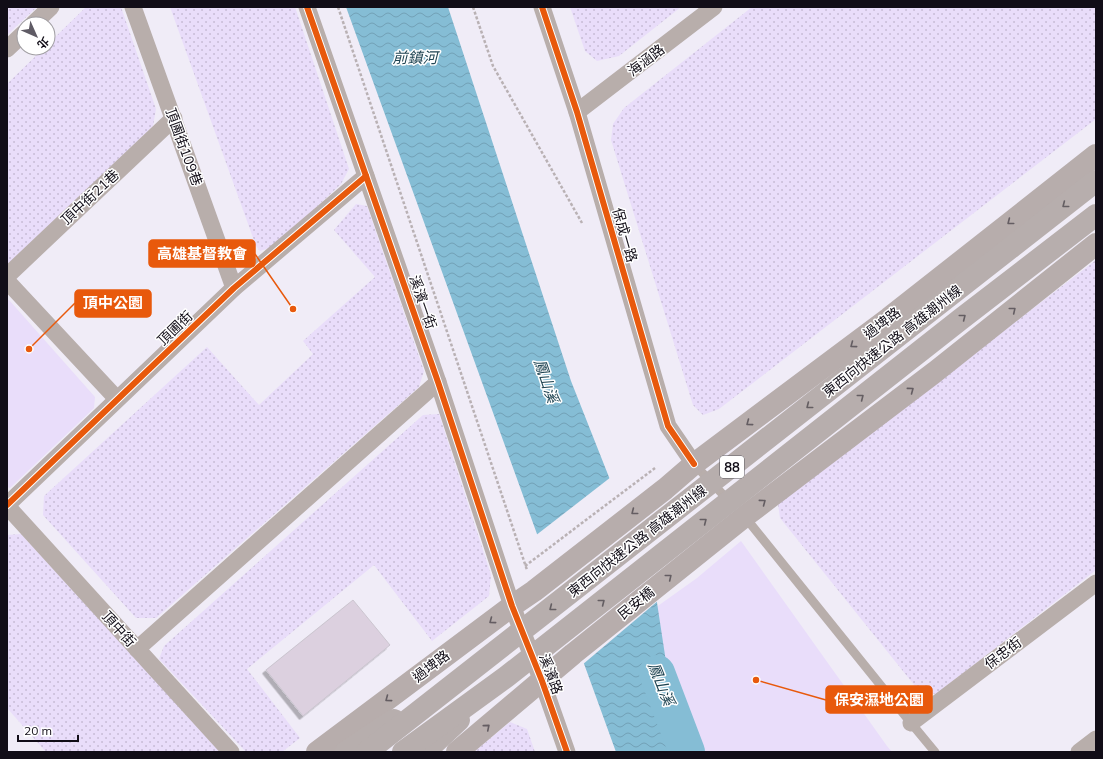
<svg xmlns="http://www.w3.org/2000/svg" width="1103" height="759" font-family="Mulish,'Noto Sans TC',sans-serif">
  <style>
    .grass { fill: url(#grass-dots) }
    .park { fill: #e9ddfa }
    .water { fill: url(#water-waves) }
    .pier { fill: #f0ecf7 }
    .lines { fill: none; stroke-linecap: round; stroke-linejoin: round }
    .river { stroke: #85bdd5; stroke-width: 36 }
    .building { fill: #dcd0df; stroke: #cbc5cf; filter: url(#shadow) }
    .path { stroke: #b9b1b4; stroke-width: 2.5; stroke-dasharray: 3 2; stroke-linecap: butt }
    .service { stroke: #b8aeab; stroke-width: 9 }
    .minor { stroke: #b8aeab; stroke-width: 17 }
    .secondary { stroke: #b7adac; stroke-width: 22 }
    .trunk { stroke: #b7aead; stroke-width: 22 }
    .trunk-bridge { stroke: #b7aead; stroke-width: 22 }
    .cycleway-casing { stroke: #fff; stroke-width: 8 }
    .cycleway { stroke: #e8590c; stroke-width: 6 }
    .oneway { stroke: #645e62 }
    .oneway2 { stroke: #645d62 }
    .labels { text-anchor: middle; stroke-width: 3; stroke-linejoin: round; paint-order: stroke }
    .shield { fill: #fff; stroke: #58565d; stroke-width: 1 }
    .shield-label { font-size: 13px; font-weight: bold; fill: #110d17 }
    .street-label { font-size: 14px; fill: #110d17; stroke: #fff }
    .water-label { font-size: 15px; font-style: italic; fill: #204553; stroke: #fff }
    .leader { fill: none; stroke: #e8590c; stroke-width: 1.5 }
    .callout-dot { fill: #e8590c; stroke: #fff; stroke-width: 1.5 }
    .callout { fill: #e8590c; stroke: #e8590c; stroke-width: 1.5 }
    .callout-label { font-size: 15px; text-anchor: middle; font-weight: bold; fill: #fff }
  </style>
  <defs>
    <pattern id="grass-dots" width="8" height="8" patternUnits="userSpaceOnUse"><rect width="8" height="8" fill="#e9ddfa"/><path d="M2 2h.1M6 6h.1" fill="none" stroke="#c7bcd6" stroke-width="1.8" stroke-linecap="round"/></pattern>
    <pattern id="water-waves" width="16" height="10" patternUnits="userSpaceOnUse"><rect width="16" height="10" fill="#85bdd5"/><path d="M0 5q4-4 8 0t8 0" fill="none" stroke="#72a1b6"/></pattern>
    <filter id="shadow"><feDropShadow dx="-3.5" dy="3.5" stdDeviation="0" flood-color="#0004"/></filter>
  </defs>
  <rect width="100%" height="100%" fill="#f0ecf7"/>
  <g class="grass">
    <path d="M7 7H37L7 35Z"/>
    <path d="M86 7H121L156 109 153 126 7 265V84L44 48H48V44Z"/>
    <path d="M170 7H295L349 169 341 184 275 246 260 251 256 246Z"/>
    <path d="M570 7H681L619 56 597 61 585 51Z"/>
    <path d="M752 7H1096V119L719 409 703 415 693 405 611 140 613 124 624 108Z"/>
    <path d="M356 204 367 206 424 371 419 387 156 618H136L43 515 44 496 207 347 259 405 313 354 303 341 375 277 334 230Z"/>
    <path d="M1096 260V570L936 694 919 691 780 518 778 504Z"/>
    <path d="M439 414 491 575 489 596 432 641 374 565 247 669 300 738 282 752H246L159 659 164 646 423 415Z"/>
    <path d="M21 534 221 752H46L7 708V535Z"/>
    <path d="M510 722 527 729 535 752H474Z"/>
  </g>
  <g class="park">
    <path d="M7 300H9L95 397 94 408 10 488 7 487Z"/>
    <path d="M741 541 887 746 892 752H698L648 613 697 578Z"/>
  </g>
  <path class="water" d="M346 7H448L571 381 656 596 675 721 690 752H616Z"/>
  <path class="pier" d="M611 477 658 595 659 600 582 665 535 536Z"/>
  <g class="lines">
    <path class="river" d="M657 673 687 752"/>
  </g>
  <path class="building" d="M353 600 390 645 303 716 266 670Z"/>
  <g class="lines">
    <g class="path">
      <path d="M338 7 527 570"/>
      <path d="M473 7 493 66 582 223"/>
      <path d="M525 566 655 468"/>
    </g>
    <g class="service">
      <path d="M694 464 730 502"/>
      <path d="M745 517 911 723 935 752"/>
    </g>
    <g class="minor">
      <path d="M133 7 234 288"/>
      <path d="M307 7 438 382 512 606 542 681 567 752"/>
      <path d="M542 7 577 112 668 426 694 464"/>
      <path d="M33 24 51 7"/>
      <path d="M7 49 24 33"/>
      <path d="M577 112 714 7"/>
      <path d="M7 276 174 118"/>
      <path d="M7 281 117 399"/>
      <path d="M7 505 234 288 366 176"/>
      <path d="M7 506 231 752"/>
      <path d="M137 649 438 382"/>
      <path d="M911 723 1096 583"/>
      <path d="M1079 752 1096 739"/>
    </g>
    <g class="secondary">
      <path d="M317 752 512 606 534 591 665 489 694 464 889 318 1096 155"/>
      <path d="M457 752 573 654 744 517 935 372 1096 244"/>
    </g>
    <g class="trunk">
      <path d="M346 752 394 720"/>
      <path d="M425 752 459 720"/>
    </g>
    <g class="trunk-bridge">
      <path d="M367 752 1096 181"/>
      <path d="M403 752 506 677 961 319 1096 215"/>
    </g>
    <g class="cycleway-casing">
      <g id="cycleway">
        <path d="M307 7 438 382 512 606 542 681 567 752"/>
        <path d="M542 7 577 112 668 426 694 464"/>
        <path d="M7 505 234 288 366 176"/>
      </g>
    </g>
    <use href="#cycleway" class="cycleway"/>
  </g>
  <defs><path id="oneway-chevron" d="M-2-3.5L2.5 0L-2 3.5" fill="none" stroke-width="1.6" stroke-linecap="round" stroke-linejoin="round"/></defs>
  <g class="oneway">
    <use href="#oneway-chevron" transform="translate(1065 205) rotate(142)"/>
    <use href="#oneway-chevron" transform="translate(963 317) rotate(-38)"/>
    <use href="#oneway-chevron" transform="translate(861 397) rotate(-38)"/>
    <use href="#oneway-chevron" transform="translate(809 406) rotate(142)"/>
    <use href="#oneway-chevron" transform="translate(704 521) rotate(-38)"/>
    <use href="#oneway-chevron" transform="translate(602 602) rotate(-38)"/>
    <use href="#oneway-chevron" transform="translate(552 608) rotate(142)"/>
  </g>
  <g class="oneway2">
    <use href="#oneway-chevron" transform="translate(1010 222) rotate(142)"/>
    <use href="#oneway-chevron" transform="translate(1013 310) rotate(-39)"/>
    <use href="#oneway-chevron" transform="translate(853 345) rotate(143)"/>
    <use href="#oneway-chevron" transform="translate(911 390) rotate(-37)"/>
    <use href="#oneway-chevron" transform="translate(749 423) rotate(143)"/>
    <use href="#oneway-chevron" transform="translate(763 502) rotate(-37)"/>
    <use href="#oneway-chevron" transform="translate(634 512) rotate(142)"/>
    <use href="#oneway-chevron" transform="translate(669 577) rotate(-39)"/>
    <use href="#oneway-chevron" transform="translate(492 621) rotate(143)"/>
    <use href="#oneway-chevron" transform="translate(388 699) rotate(143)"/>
    <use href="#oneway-chevron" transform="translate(487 727) rotate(-40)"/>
  </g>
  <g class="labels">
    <rect class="shield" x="720" y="456" width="24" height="22" rx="3"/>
    <g class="shield-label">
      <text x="732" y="472">88</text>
    </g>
    <g class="street-label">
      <text transform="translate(646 60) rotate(-37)" y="5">海涵路</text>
      <text transform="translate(184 147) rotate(70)" y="5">頂圃街109巷</text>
      <text transform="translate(90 197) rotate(-43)" y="5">頂中街21巷</text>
      <text transform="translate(625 235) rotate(74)" y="5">保成一路</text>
      <text transform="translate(423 302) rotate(71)" y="5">溪濱一街</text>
      <text transform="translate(882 323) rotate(-37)" y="5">過埤路</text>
      <text transform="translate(175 328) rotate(-44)" y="5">頂圃街</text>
      <text transform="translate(892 341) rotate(-38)" y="5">東西向快速公路 高雄潮州線</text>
      <text transform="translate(637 541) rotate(-38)" y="5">東西向快速公路 高雄潮州線</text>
      <text transform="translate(636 603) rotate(-39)" y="5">民安橋</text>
      <text transform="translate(119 629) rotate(48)" y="5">頂中街</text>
      <text transform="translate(1003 653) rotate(-37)" y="5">保忠街</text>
      <text transform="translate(431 666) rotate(-37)" y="5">過埤路</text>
      <text transform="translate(551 674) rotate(70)" y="5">溪濱路</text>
    </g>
    <g class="water-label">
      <text x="415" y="63">前鎮河</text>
      <text transform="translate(546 381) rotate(71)" y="5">鳳山溪</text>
      <text transform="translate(661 684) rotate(68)" y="5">鳳山溪</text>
    </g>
  </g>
  <path class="leader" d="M293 309L255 254M29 349L75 303M756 680L826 700"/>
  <g class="callout-dot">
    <circle cx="293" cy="309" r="4"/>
    <circle cx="29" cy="349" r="4"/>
    <circle cx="756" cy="680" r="4"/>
  </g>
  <g class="callout">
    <rect x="149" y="240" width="106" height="27" rx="4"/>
    <rect x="75" y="290" width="76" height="27" rx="4"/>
    <rect x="826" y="686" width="106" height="27" rx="4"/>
  </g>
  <g class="callout-label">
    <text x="202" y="259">高雄基督教會</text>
    <text x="113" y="308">頂中公園</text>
    <text x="879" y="705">保安濕地公園</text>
  </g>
  <rect width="1103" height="759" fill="none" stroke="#110d17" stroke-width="16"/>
  <g transform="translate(36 36) rotate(135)"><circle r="19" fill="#ffffff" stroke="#a09ea2"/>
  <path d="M0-3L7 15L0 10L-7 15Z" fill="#5f5b65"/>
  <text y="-6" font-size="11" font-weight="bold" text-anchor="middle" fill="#110d17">北</text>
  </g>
  <path d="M18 735v6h60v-6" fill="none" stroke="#110d17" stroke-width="2"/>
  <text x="24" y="735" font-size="12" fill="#110d17" stroke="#ffffff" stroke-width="3" paint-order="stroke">20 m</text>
</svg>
